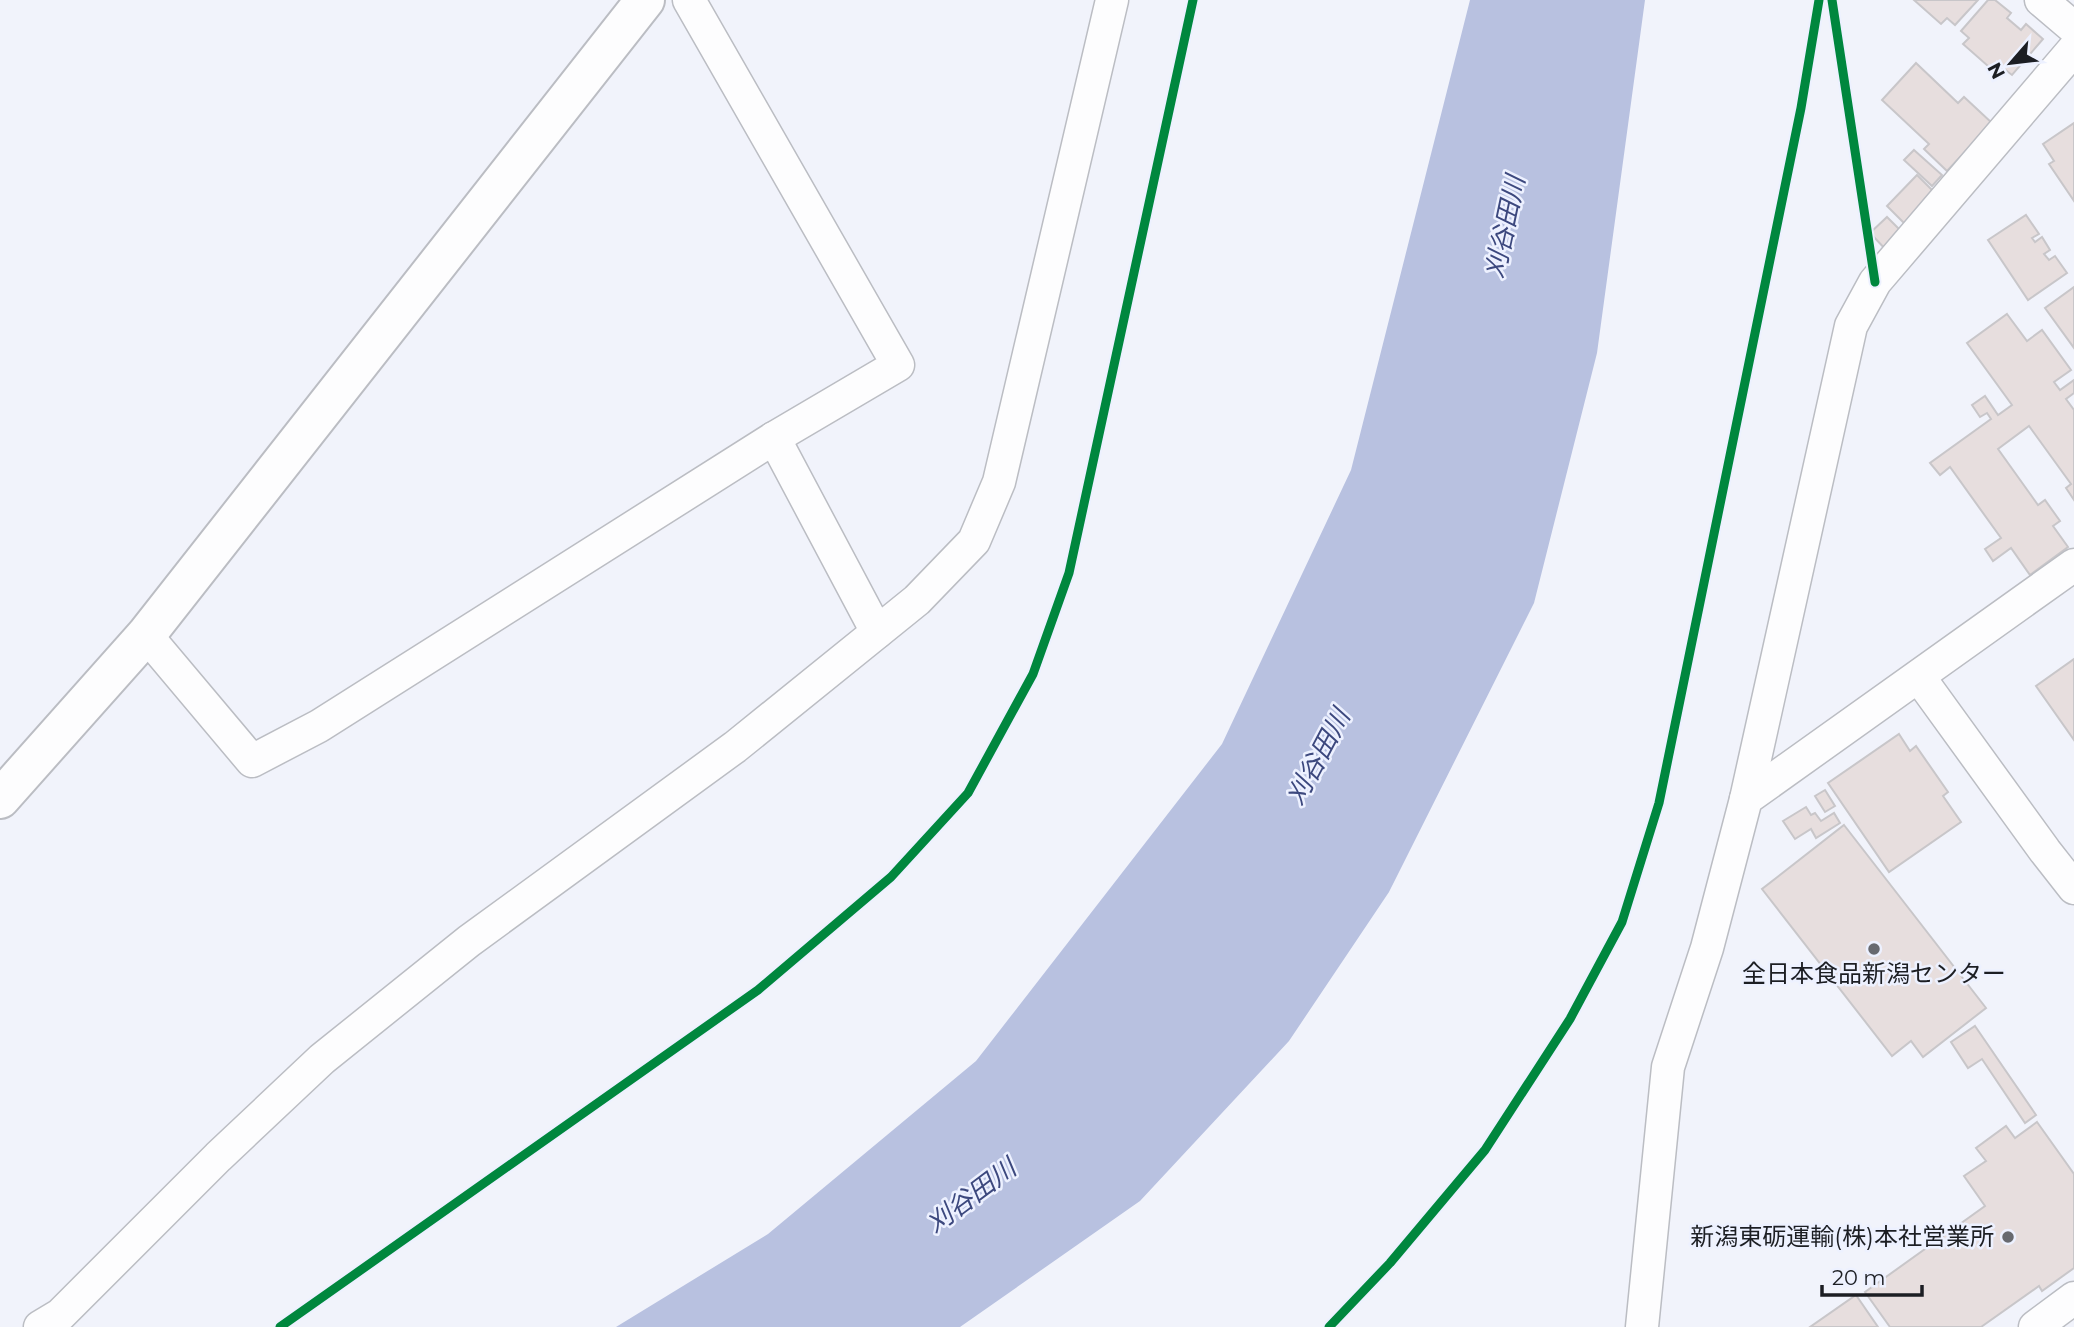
<svg xmlns="http://www.w3.org/2000/svg" width="2074" height="1327" font-family="Montserrat,'Noto Sans JP',sans-serif">
  <style>
    .water { fill: #b8c1e0 }
    .building { fill: #e7dede; stroke: #c8c6c9; stroke-width: 2 }
    .lines { fill: none; stroke-linecap: round; stroke-linejoin: round }
    .street-casing { stroke: #bbbdc3; stroke-width: 35 }
    .secondary-casing { stroke: #bbbdc3; stroke-width: 42 }
    .street { stroke: #fdfdfe; stroke-width: 32 }
    .secondary { stroke: #fdfdfe; stroke-width: 38 }
    .cycleway-casing { stroke: #edf1ff; stroke-width: 13 }
    .cycleway { stroke: #00873e; stroke-width: 9 }
    .poi-dot { fill: #67696f; stroke: #edf1ff; stroke-width: 2.5 }
    .labels { text-anchor: middle; stroke-width: 5; stroke-linejoin: round; paint-order: stroke }
    .poi-label { font-size: 24px; fill: #1c1e23; stroke: #edf1ff }
    .water-label { font-size: 26px; font-style: italic; fill: #3c487e; stroke: #edf1ff }
  </style>
  <rect width="100%" height="100%" fill="#f1f3fb"/>
  <path class="water" d="M1470 0H1645L1597 353 1534 603 1389 892 1289 1041 1140 1201 960 1327H616L768 1234 976 1061 1222 744 1351 470Z"/>
  <g class="building">
    <path d="M1914 0H1978L1955 25 1947 18 1941 24Z"/>
    <path d="M1988 0H1995L2011 13 2007 18 2021 30 2026 24 2043 39 2012 75 2003 68 1997 74 1963 44 1969 38 1961 31Z"/>
    <path d="M1916 63 1958 103 1964 97 1992 123 1947 171 1924 149 1929 144 1882 100Z"/>
    <path d="M2074 123V201L2049 164 2054 161 2043 144Z"/>
    <path d="M1914 150 1942 175 1932 186 1904 160Z"/>
    <path d="M1917 175 1943 201 1912 231 1887 206Z"/>
    <path d="M2026 215 2039 234 2032 238 2035 242 2042 237 2050 250 2044 254 2049 260 2055 256 2067 273 2028 300 1988 240Z"/>
    <path d="M1887 217 1907 237 1890 254 1870 233Z"/>
    <path d="M2074 287V348L2045 308Z"/>
    <path d="M2007 314 2027 341 2042 330 2071 370 2054 382 2060 390 2074 380V393L2066 399 2074 410V500L2066 488 2071 484 2029 426 1998 449 2038 505 2045 500 2060 521 2053 526 2068 547 2030 575 2011 548 1993 561 1985 549 2001 538 1950 467 1940 475 1930 463 1991 419 1987 413 1980 417 1972 405 1985 396 1998 415 2012 405 1967 343Z"/>
    <path d="M2074 659V740L2036 686Z"/>
    <path d="M1899 734 1910 751 1916 746 1948 792 1943 796 1961 822 1889 872 1828 783Z"/>
    <path d="M1825 790 1835 806 1825 812 1815 796Z"/>
    <path d="M1806 807 1811 815 1815 813 1821 821 1834 813 1840 823 1816 838 1811 829 1795 839 1783 821Z"/>
    <path d="M1844 825 1986 1008 1923 1057 1911 1041 1892 1056 1762 889Z"/>
    <path d="M1975 1026 2036 1115 2025 1123 1982 1059 1968 1068 1951 1042Z"/>
    <path d="M2037 1122 2074 1174V1268L2042 1291 2039 1286 1981 1327H1890L1865 1292 1985 1206 1964 1176 1986 1161 1976 1148 2006 1126 2015 1138Z"/>
    <path d="M1856 1295 1878 1327H1810Z"/>
  </g>
  <g class="lines">
    <g class="street-casing">
      <g id="street">
        <path d="M2041 0 2074 28"/>
        <path d="M774 438 877 632"/>
        <path d="M146 635 252 761 319 726 774 438 898 365 689 0"/>
        <path d="M1919 677 2045 851 2074 888"/>
        <path d="M1746 799 1851 326 1875 282 2074 49"/>
        <path d="M40 1327 60 1315 218 1157 322 1059 469 941 735 747 917 600 974 541 999 482 1112 0"/>
        <path d="M1642 1327 1668 1067 1707 948 1746 799 2074 565"/>
        <path d="M2035 1327 2074 1298"/>
      </g>
    </g>
    <g class="secondary-casing">
      <path id="secondary" d="M0 799 146 635 645 0"/>
    </g>
    <use href="#street" class="street"/>
    <use href="#secondary" class="secondary"/>
    <g class="cycleway-casing">
      <g id="cycleway">
        <path d="M1832 0 1875 282"/>
        <path d="M280 1327 758 990 891 877 968 793 1033 674 1069 573 1193 0"/>
        <path d="M1329 1327 1390 1263 1485 1150 1570 1019 1622 922 1659 803 1801 108 1819 0"/>
      </g>
    </g>
    <use href="#cycleway" class="cycleway"/>
  </g>
  <g class="poi-dot">
    <circle cx="1874" cy="949" r="7"/>
    <circle cx="2008" cy="1237" r="7"/>
  </g>
  <g class="labels">
    <g class="poi-label">
      <text x="1874" y="982">全日本食品新潟センター</text>
      <text x="1994" y="1245" text-anchor="end">新潟東砺運輸(株)本社営業所</text>
    </g>
    <g class="water-label">
      <text transform="translate(1505 227) rotate(-78)" y="9">刈谷田川</text>
      <text transform="translate(1318 757) rotate(-62)" y="9">刈谷田川</text>
      <text transform="translate(971 1196) rotate(-37)" y="9">刈谷田川</text>
    </g>
  </g>
  <g transform="translate(2011 63) rotate(242)" stroke="#edf1ff" stroke-width="5" paint-order="stroke">
  <path d="M0-5L12 26L0 18L-12 26Z" fill="#1c1e23"/>
  <text y="-10" font-size="19" font-weight="bold" text-anchor="middle" fill="#1c1e23">N</text>
  </g>
  <path d="M1822 1285v10h100v-10" fill="none" stroke="#1c1e23" stroke-width="3.5"/>
  <text x="1832" y="1285" font-size="21" fill="#1c1e23" stroke="#edf1ff" stroke-width="5" paint-order="stroke">20 m</text>
</svg>
